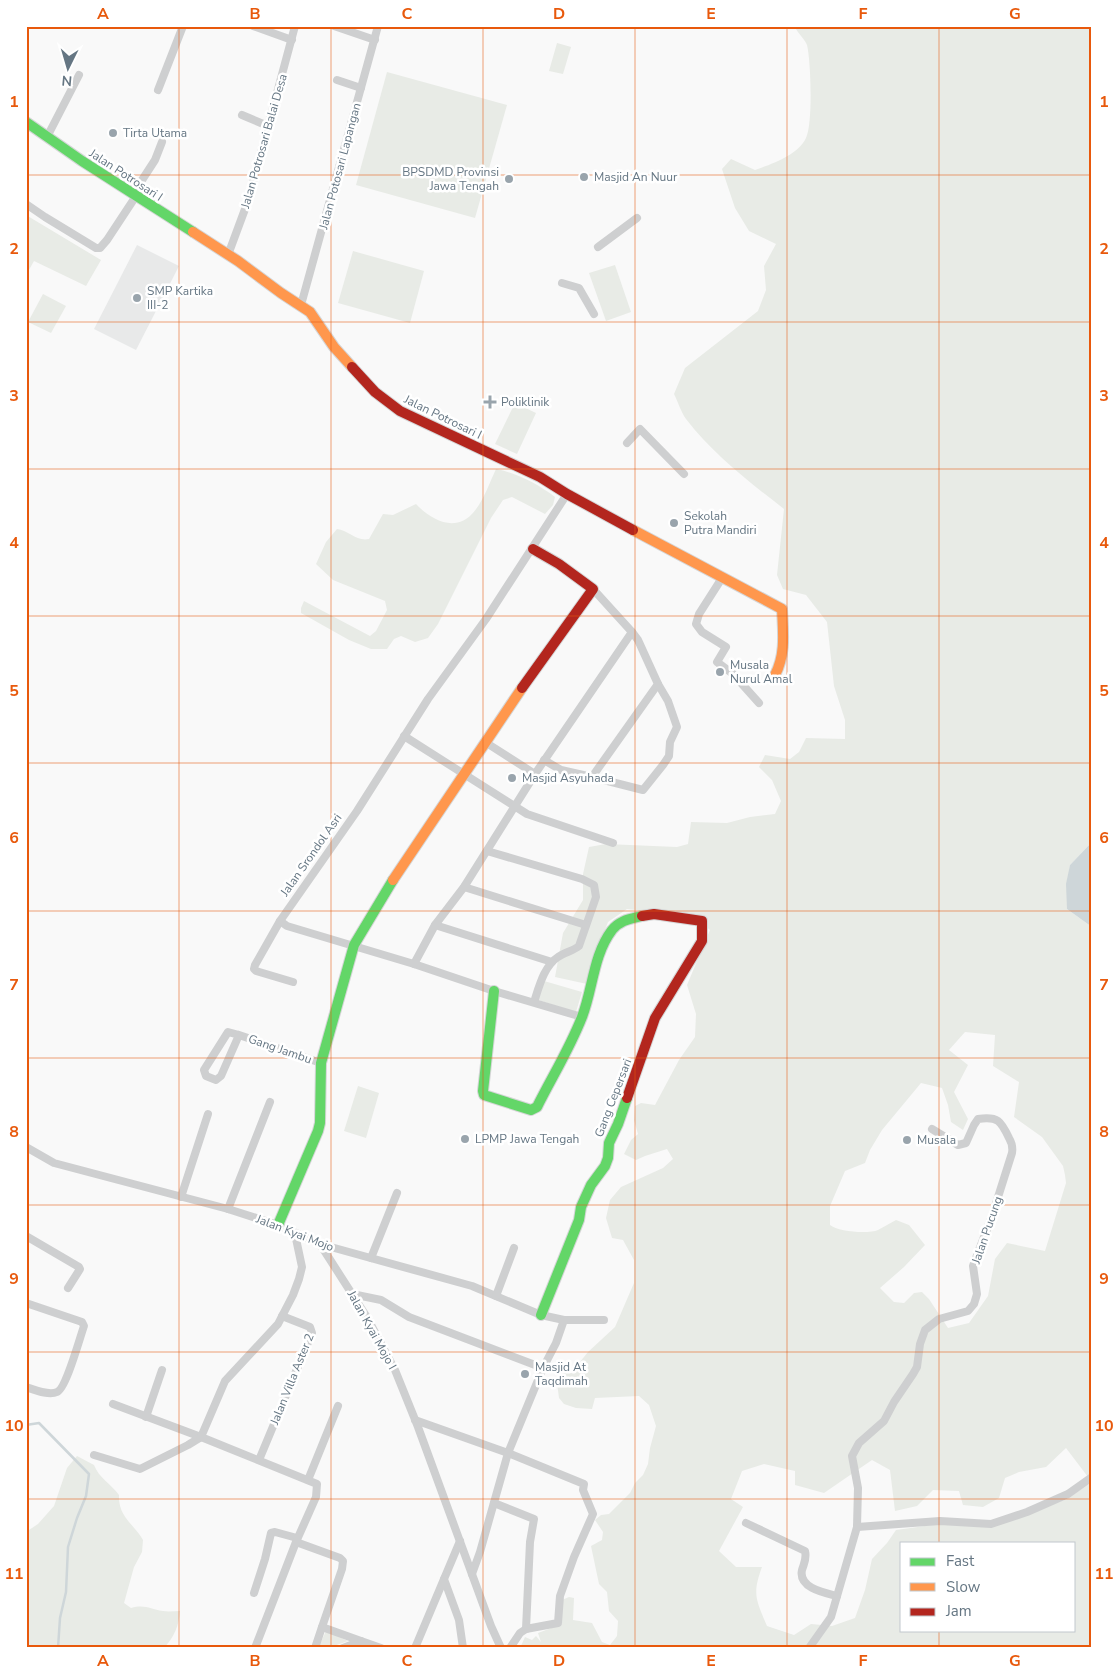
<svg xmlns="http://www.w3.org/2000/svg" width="1118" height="1674" font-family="'Nunito Sans',sans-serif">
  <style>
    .built { fill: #e8e9e9 }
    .green { fill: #e8ebe6; fill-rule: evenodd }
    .water { fill: #ced6d9 }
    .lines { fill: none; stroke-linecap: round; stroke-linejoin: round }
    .stream { stroke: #ced6d9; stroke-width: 2.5 }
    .fast-casing { stroke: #d5d6d7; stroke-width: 12 }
    .slow-casing { stroke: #d5d6d7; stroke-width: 12 }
    .jam-casing { stroke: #d5d6d7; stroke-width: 12 }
    .street { stroke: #cecfd0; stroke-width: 8 }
    .fast { stroke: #63d668; stroke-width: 10 }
    .slow { stroke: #ff974d; stroke-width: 10 }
    .jam { stroke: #b3261e; stroke-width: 10 }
    .grid { fill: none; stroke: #e8590c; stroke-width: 1; stroke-opacity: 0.55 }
    .poi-dot { fill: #99a4ac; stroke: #fff; stroke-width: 2 }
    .labels { text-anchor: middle; stroke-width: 5; stroke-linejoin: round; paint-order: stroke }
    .poi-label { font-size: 12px; fill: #657683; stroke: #fff; text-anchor: start }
    .street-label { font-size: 12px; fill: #657683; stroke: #fff }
    .neatline { fill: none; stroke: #e8590c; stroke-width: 2 }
    .grid-label { font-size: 16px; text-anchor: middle; font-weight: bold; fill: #e8590c }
  </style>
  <rect width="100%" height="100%" fill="#f9f9f9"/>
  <path class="built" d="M137 245 179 266 136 350 94 329Z"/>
  <g class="green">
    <path d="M783 26H1092V842L1070 865 1067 909 1092 927V1472L1088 1477 1066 1448 1046 1467 1019 1472 1005 1478 999 1498 983 1507 963 1505 959 1491 933 1490 917 1506 895 1511 890 1470 872 1460 824 1493 795 1485V1471L764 1464 742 1471 731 1499 743 1507 719 1551 736 1567H762C752 1594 756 1600 767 1626L794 1635 811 1624 832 1626 855 1618 865 1590 872 1559 887 1543 896 1530 939 1524 990 1527 1067 1499 1092 1482V1648H520L525 1637 532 1640 536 1636 541 1642 538 1633 562 1624V1600L569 1597 574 1598 573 1620 592 1623 602 1642 610 1645 617 1636 618 1621 609 1611 607 1592 599 1584 591 1546 602 1540 603 1532 595 1520 601 1515 609 1514 630 1493 635 1483 643 1475 648 1464 650 1448 656 1426 649 1405 639 1396 595 1398 592 1409 576 1408 564 1404 559 1398 557 1383 563 1372 575 1368 588 1352 615 1327 634 1283V1260L623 1240 612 1238 606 1218 610 1200 621 1187 663 1168 673 1159 667 1149 645 1156 636 1160 624 1154 631 1140 638 1134 634 1120 635 1106 641 1103 655 1105 679 1060 695 1037 696 1014 687 985 710 930 701 922 680 915 627 909 608 922 598 948 587 984 555 977 563 933 583 900V874L589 847 606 844 677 847 688 844 691 822 727 823 750 817 775 814 781 801 772 780 759 767 765 755 790 759 799 752 806 738 845 739V720L834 686 827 622 806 595 783 589 777 575 784 509C749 482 713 454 686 419 681 412 678 402 674 394L685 368 758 311 766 290 764 266 776 244 749 231 735 208 722 169 731 159 755 170C772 164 798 155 806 138 813 124 811 61 807 45 805 40 799 34 796 29ZM965 1032 995 1035 993 1066 1019 1082 1014 1117 1042 1137 1063 1166 1065 1175 1066 1183 1045 1251 1007 1243 995 1259 988 1296 969 1323 948 1328 929 1299 922 1292 914 1293 904 1303 894 1302 880 1288 904 1267 925 1245 909 1225 896 1220C890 1223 884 1227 878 1230 869 1234 838 1232 830 1225V1206L845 1171 865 1163 870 1150 882 1130 921 1083 942 1088 948 1105 951 1122 963 1130 968 1119 954 1092 968 1065 949 1050ZM902 1543H1074V1630H902Z"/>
    <path d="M557 43 571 47 563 74 549 71Z"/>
    <path d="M387 72 507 105 475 218 356 185Z"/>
    <path d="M26 215 101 260 86 286 34 261 26 275Z"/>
    <path d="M353 251 424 271 410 323 338 303Z"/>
    <path d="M615 265 631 312 606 321 589 273Z"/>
    <path d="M43 294 66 306 51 333 28 322Z"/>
    <path d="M515 403 536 413 517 454 495 444Z"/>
    <path d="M496 469C517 473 538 484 555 497L553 505 545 514 512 497 503 500 491 518 438 624 428 638 415 642 401 636 394 639 387 649H371L349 640 301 613V608L304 601 370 636 376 631 387 610 385 601 333 580 316 564 326 542 337 529C348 530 357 542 369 539L383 514 393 515 416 504C429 518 452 532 470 516 482 505 489 484 496 469Z"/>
    <path d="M544 981 582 992 576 1012 538 1000Z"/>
    <path d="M358 1086 379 1093 366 1138 344 1131Z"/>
    <path d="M77 1456 94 1465C99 1478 111 1484 119 1495 118 1517 134 1524 143 1540L142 1552 134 1567 124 1603 131 1608C145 1604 150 1609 163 1611 169 1612 174 1611 180 1611 179 1626 174 1637 164 1648H26V1532L38 1524 54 1506 67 1468Z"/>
    <path d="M326 1631 348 1641 328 1648H318Z"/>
  </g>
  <path class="water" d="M1092 842V927L1067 909 1066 884 1070 865Z"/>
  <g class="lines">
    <path class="stream" d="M26 1425 39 1423 89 1474 86 1496 77 1518 68 1547 66 1592 60 1618 58 1648"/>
    <g class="fast-casing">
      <g id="fast">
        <path d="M26 122 82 161 193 232"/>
        <path d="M494 991 483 1091 484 1095 531 1110 537 1107C552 1077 570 1048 582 1017 593 989 593 955 612 930 620 920 630 919 642 916"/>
        <path d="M278 1225 318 1131 320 1123 321 1063 354 945 393 880"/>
        <path d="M541 1315 579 1220 581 1207 591 1185 605 1166 608 1158 609 1143 618 1124 627 1098"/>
      </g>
    </g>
    <g class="slow-casing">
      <g id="slow">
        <path d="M193 232 238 261 281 293 310 312 334 347 352 367"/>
        <path d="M633 530 782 609C783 632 786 654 775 675"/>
        <path d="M393 880 522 688"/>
      </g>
    </g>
    <g class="jam-casing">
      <g id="jam">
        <path d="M352 367 375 392 400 411 540 477 567 494 633 530"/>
        <path d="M522 688 593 589 559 564 533 549"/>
        <path d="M627 1098 655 1018 702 941V921L654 914 642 916"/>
      </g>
    </g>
    <g class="street">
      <path d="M253 26 292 40"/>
      <path d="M334 26 375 40"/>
      <path d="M337 80 361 88"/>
      <path d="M158 90 183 26"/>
      <path d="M242 115 268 126"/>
      <path d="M47 137 79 75"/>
      <path d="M133 194 155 160 162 142"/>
      <path d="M26 204 45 217 96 248H100L107 240 136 196"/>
      <path d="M598 247 637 218"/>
      <path d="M228 255 248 201 295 26"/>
      <path d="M562 283 579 288 594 314"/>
      <path d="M301 305 378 26"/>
      <path d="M627 443 640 429 684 474"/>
      <path d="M722 578 699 614 696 624 702 632 726 647 717 662 733 674 759 703"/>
      <path d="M404 736 527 814 613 843"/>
      <path d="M544 760 561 770 592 777 658 684 638 640 632 632"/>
      <path d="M535 774 632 632 593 589"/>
      <path d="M592 777 643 790 663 765 669 756 670 742 677 727 668 701 658 684"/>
      <path d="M487 851 582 879 594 885 596 897 579 946C573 951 565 952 558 957 544 966 539 987 534 1002"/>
      <path d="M464 887 586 925"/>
      <path d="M280 921 287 926 414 964 494 991 582 1017"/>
      <path d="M435 925 552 962"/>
      <path d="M414 964 435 925 464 887 535 774 485 742"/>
      <path d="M293 982 256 971 254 969 255 965 280 921 357 811 428 699 486 619 567 494"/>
      <path d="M239 1035 221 1076 216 1080 206 1076 204 1070 228 1032 239 1035 321 1063"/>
      <path d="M26 1147 54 1163 228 1209 278 1225 320 1244 472 1286 541 1315 564 1320H604"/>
      <path d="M181 1197 208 1114"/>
      <path d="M228 1209 270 1102"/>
      <path d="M26 1236 79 1267 80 1269 68 1288"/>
      <path d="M320 1244 368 1319 395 1370 418 1427 491 1626 501 1648"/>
      <path d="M371 1258 397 1193"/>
      <path d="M352 1294 381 1300 409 1317 543 1368"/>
      <path d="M496 1296 514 1248"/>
      <path d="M26 1303 82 1322 84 1326C80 1337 66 1389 57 1392 49 1396 35 1390 26 1387"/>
      <path d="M113 1404 201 1437"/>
      <path d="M146 1417 162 1370"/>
      <path d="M415 1420 508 1453 584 1484 583 1490 593 1514 574 1557 560 1596 558 1623 526 1629 520 1633 510 1648"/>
      <path d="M94 1455 140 1469 188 1445 201 1437"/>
      <path d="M259 1460 312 1333 310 1327 282 1316"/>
      <path d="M308 1480 338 1406"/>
      <path d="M494 1503 534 1519 530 1542 526 1629"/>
      <path d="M746 1523 805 1551C807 1559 804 1563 802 1570 798 1588 825 1593 837 1596"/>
      <path d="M857 1527 940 1521 991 1524 1027 1512 1068 1494 1092 1477"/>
      <path d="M460 1541 444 1579 459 1620 463 1648"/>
      <path d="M296 1542 340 1558 343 1561 342 1569 322 1627 361 1641 343 1648"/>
      <path d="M472 1574 480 1552 508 1453 543 1368 556 1343 564 1320"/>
      <path d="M254 1593 265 1559 271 1533 275 1532 297 1538"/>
      <path d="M361 1641 381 1648"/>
      <path d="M255 1648 296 1542 316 1497 317 1484 201 1437 225 1381 278 1324 293 1295 299 1279 302 1267 295 1234"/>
      <path d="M315 1648 322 1627"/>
      <path d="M415 1648 444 1579"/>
      <path d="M809 1648 831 1617 857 1527 858 1488 852 1456 859 1443 884 1421 894 1402 913 1374 917 1367 920 1344 925 1330 939 1319 968 1311 974 1304 977 1294 973 1266 992 1216 1012 1153C1013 1147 1012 1143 1009 1138 1001 1121 998 1116 978 1119L974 1125 966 1143 958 1145 932 1129"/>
    </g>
    <use href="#fast" class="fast"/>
    <use href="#slow" class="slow"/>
    <use href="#jam" class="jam"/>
  </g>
  <path class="grid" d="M179 26V1648M331 26V1648M483 26V1648M635 26V1648M787 26V1648M939 26V1543M26 175H1092M26 322H1092M26 469H1092M26 616H1092M26 763H1092M26 911H1092M26 1058H1092M26 1205H1092M26 1352H1092M26 1499H1092M939 1630V1648"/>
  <g class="poi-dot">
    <circle cx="113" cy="133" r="5"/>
    <circle cx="584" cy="177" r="5"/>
    <circle cx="509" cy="179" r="5"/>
    <circle cx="137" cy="298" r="5"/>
    <path d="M487.5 394.5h5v5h5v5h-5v5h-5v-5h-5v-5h5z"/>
    <circle cx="674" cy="523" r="5"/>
    <circle cx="720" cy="672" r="5"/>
    <circle cx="512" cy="778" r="5"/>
    <circle cx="465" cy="1139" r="5"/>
    <circle cx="907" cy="1140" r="5"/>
    <circle cx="525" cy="1374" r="5"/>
  </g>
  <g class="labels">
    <g class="poi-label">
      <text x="123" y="137">Tirta Utama</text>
      <text x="499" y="176" text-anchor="end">BPSDMD Provinsi<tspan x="499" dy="14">Jawa Tengah</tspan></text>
      <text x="594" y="181">Masjid An Nuur</text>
      <text x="147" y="295">SMP Kartika<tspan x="147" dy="14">III-2</tspan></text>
      <text x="501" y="406">Poliklinik</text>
      <text x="684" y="520">Sekolah<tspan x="684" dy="14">Putra Mandiri</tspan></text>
      <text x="730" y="669">Musala<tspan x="730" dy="14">Nurul Amal</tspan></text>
      <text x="522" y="782">Masjid Asyuhada</text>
      <text x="475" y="1143">LPMP Jawa Tengah</text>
      <text x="917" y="1144">Musala</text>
      <text x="535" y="1371">Masjid At<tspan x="535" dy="14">Taqdimah</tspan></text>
    </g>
    <g class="street-label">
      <text transform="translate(264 141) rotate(-74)" y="4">Jalan Potrosari Balai Desa</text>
      <text transform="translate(340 166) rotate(-75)" y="4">Jalan Potosari Lapangan</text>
      <text transform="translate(126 175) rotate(33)" y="4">Jalan Potrosari I</text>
      <text transform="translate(443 417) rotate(26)" y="4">Jalan Potrosari I</text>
      <text transform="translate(311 855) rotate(-55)" y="4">Jalan Srondol Asri</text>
      <text transform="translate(280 1049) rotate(19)" y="4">Gang Jambu</text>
      <text transform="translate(613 1098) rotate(-69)" y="4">Gang Cepersari</text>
      <text transform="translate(987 1230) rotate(-71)" y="4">Jalan Pucung</text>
      <text transform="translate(295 1233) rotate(21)" y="4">Jalan Kyai Mojo</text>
      <text transform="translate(372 1330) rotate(61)" y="4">Jalan Kyai Mojo I</text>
      <text transform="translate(292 1379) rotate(-68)" y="4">Jalan Villa Aster 2</text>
    </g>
  </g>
  <rect width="1118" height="1674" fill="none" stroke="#ffffff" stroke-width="55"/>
  <rect x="900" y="1542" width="175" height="90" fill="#ffffff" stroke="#c1c8cd"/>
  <rect x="910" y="1558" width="25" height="8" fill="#63d668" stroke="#c1c8cd"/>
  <text x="946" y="1566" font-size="15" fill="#657683">Fast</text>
  <rect x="910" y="1583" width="25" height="8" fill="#ff974d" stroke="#c1c8cd"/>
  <text x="946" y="1592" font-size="15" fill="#657683">Slow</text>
  <rect x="910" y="1608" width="25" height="8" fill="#b3261e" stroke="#c1c8cd"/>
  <text x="946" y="1616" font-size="15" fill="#657683">Jam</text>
  <g transform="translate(68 68) rotate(185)" stroke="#ffffff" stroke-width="4" paint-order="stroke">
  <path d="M0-4L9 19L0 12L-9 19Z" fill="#657683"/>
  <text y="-8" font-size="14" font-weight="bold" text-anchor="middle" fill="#657683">N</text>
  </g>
  <rect x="28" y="28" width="1062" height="1618" class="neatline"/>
  <g class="grid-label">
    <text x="103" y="19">A</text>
    <text x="255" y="19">B</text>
    <text x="407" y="19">C</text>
    <text x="559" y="19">D</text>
    <text x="711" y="19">E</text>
    <text x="863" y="19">F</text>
    <text x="1015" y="19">G</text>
    <text x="14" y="107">1</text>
    <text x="1104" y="107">1</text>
    <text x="14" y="254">2</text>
    <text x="1104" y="254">2</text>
    <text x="14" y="401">3</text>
    <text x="1104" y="401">3</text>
    <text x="14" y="548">4</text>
    <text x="1104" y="548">4</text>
    <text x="14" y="696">5</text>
    <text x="1104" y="696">5</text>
    <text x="14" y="843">6</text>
    <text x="1104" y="843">6</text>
    <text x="14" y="990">7</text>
    <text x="1104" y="990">7</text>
    <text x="14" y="1137">8</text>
    <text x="1104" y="1137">8</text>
    <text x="14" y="1284">9</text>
    <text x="1104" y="1284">9</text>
    <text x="14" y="1431">10</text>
    <text x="1104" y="1431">10</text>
    <text x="14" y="1579">11</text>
    <text x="1104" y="1579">11</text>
    <text x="103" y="1666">A</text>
    <text x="255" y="1666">B</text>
    <text x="407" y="1666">C</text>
    <text x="559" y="1666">D</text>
    <text x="711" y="1666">E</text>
    <text x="863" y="1666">F</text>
    <text x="1015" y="1666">G</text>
  </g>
</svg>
